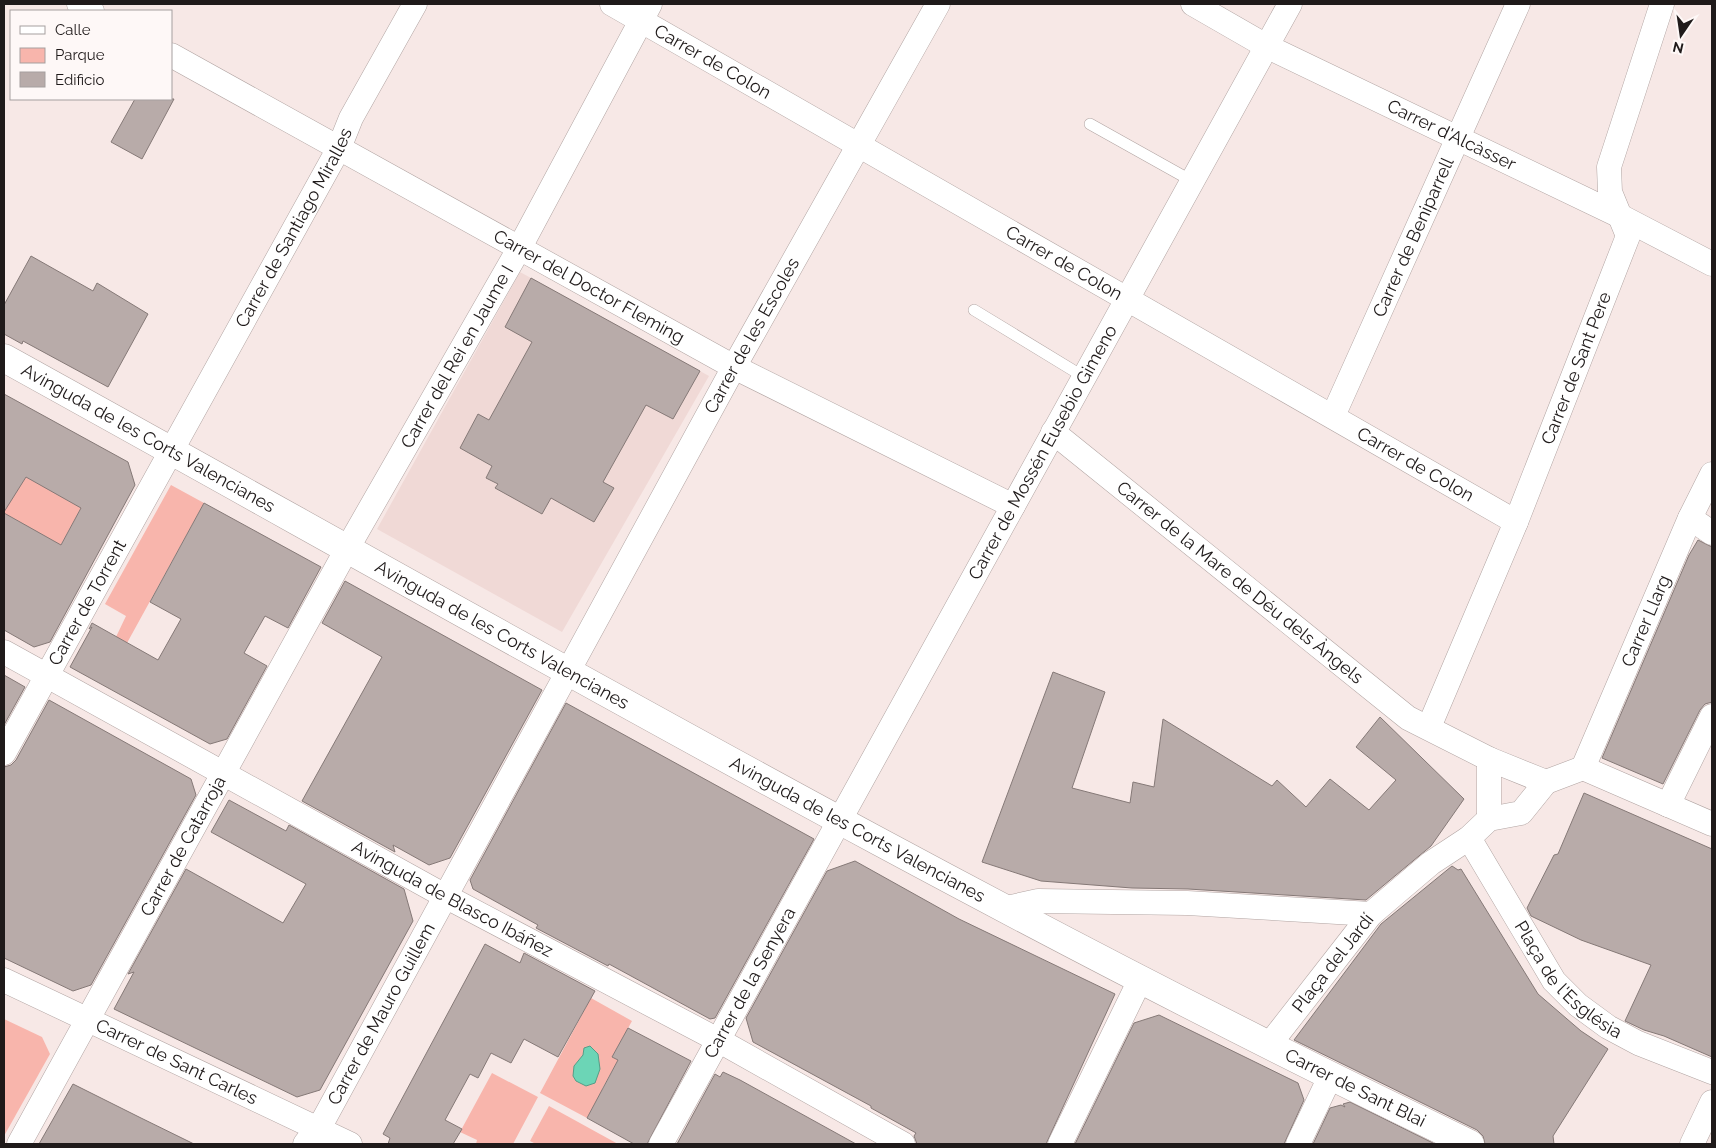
<svg xmlns="http://www.w3.org/2000/svg" width="1716" height="1148" font-family="Raleway,sans-serif">
  <style>
    .built { fill: #f0d9d6 }
    .green { fill: #f8b5ac }
    .water { fill: #6cd5b6; stroke: #559d87 }
    .building { fill: #b8aba9; stroke: #857977 }
    .lines { fill: none; stroke-linecap: round; stroke-linejoin: round }
    .lane-casing { stroke: #b1a4a2; stroke-width: 12 }
    .street-casing { stroke: #b1a4a2; stroke-width: 25 }
    .secondary-casing { stroke: #b1a4a2; stroke-width: 29 }
    .lane { stroke: #fff; stroke-width: 11 }
    .street { stroke: #fff; stroke-width: 24 }
    .secondary { stroke: #fff; stroke-width: 28 }
    .labels { text-anchor: middle; stroke-width: 4; stroke-linejoin: round; paint-order: stroke }
    .street-label { font-size: 18px; fill: #1f1a1a; stroke: #fef8f7 }
  </style>
  <rect width="100%" height="100%" fill="#f7e8e6"/>
  <path class="built" d="M520 272 709 376 562 632 377 529Z"/>
  <g class="green">
    <path d="M4 459 14 465 16 478 23 481 26 477 83 505 52 561 29 528 4 513Z"/>
    <path d="M171 485 204 503 127 643 116 637 126 616 105 604Z"/>
    <path d="M591 998 632 1021 612 1057 618 1060 602 1089 606 1092 595 1104 587 1118 540 1093Z"/>
    <path d="M4 1019 42 1037 50 1054 4 1136Z"/>
    <path d="M492 1073 538 1097 513 1144H476L477 1140 460 1132Z"/>
    <path d="M549 1106 618 1144H536L530 1141Z"/>
  </g>
  <path class="water" d="M590 1046 598 1054 600 1069 595 1083 586 1086 576 1081 573 1076 574 1066 583 1055 584 1048Z"/>
  <g class="building">
    <path d="M135 99H174L142 159 111 142Z"/>
    <path d="M31 256 93 291 97 283 148 314 108 387 23 341 22 344 4 334V305Z"/>
    <path d="M531 278 700 371 673 419 646 405 603 482 614 488 594 522 551 498 542 514 495 488 498 484 486 478 492 466 460 448 478 414 489 420 532 342 505 327Z"/>
    <path d="M4 394 128 462 135 485 50 642 34 647 4 630V513L61 545 81 508 26 477 4 512Z"/>
    <path d="M204 503 321 567 288 628 265 616 244 653 267 666 227 739 210 744 70 667 92 627 89 629 92 623 158 660 181 619 150 602Z"/>
    <path d="M1698 540 1712 547V702L1705 704 1700 710 1663 784 1602 758 1689 555Z"/>
    <path d="M345 581 542 690 450 858 429 865 393 845 395 852 302 801 382 657 322 623Z"/>
    <path d="M1053 672 1105 692 1072 788 1130 803 1133 782 1154 787 1163 719 1272 786 1277 780 1306 807 1330 779 1369 810 1396 780 1356 747 1380 717 1464 799 1431 846 1366 900 1188 889 1132 888 1041 881 982 862Z"/>
    <path d="M4 675 25 687 4 725Z"/>
    <path d="M49 700 191 779 196 795 91 985 73 991 4 958V767L11 765 16 760Z"/>
    <path d="M566 703 814 839 715 1018 710 1019 609 964 608 966 536 928 538 925 473 889 470 880Z"/>
    <path d="M1584 793 1712 849V1057L1664 1036 1644 1030 1625 1021 1651 965 1581 940 1531 916 1527 908 1554 855 1558 854Z"/>
    <path d="M229 800 286 831 289 825 404 889 413 921 320 1090 297 1097 114 1009 134 972 128 974 186 869 283 923 306 884 211 832Z"/>
    <path d="M855 861 959 919 1115 994 1046 1144H917L914 1136 916 1133 871 1108V1106L753 1042 746 1018 827 871Z"/>
    <path d="M1452 866 1458 870 1461 869 1538 994 1581 1031 1608 1049 1553 1136 1554 1144H1485L1483 1136 1477 1130 1294 1040 1381 924Z"/>
    <path d="M485 944 520 963 524 953 595 991 558 1057 524 1039 511 1063 491 1053 478 1078 470 1074 445 1120 462 1129 453 1144H388L390 1138 383 1134Z"/>
    <path d="M1159 1015 1298 1083 1304 1100 1284 1144H1075L1134 1023Z"/>
    <path d="M628 1028 691 1061 647 1144H634L587 1118 618 1060 612 1057Z"/>
    <path d="M723 1072 740 1080 856 1144H677L715 1074 720 1077Z"/>
    <path d="M73 1084 141 1118 194 1144H39Z"/>
    <path d="M1350 1102 1435 1144H1313L1330 1108 1341 1105 1345 1107 1343 1104Z"/>
  </g>
  <g class="lines">
    <g class="lane-casing">
      <g id="lane">
        <path d="M1090 124 1192 181"/>
        <path d="M974 310 1084 377"/>
      </g>
    </g>
    <g class="street-casing">
      <g id="street">
        <path d="M79 4 92 11"/>
        <path id="s1" d="M612 4 1516 522"/>
        <path id="s2" d="M1193 4 1266 46 1620 216 1712 264"/>
        <path id="s3" d="M171 55 734 367 1013 506"/>
        <path id="s4" d="M1333 416 1518 4"/>
        <path id="s5" d="M1053 432 1408 718 1489 759 1546 782"/>
        <path d="M1690 518 1712 533"/>
        <path id="s6" d="M4 652 445 896 718 1040 903 1144"/>
        <path id="s7" d="M1429 727 1516 522 1628 236 1610 192 1609 167 1662 4"/>
        <path id="s8" d="M4 753 339 148 351 118 415 4"/>
        <path d="M1489 759V819"/>
        <path id="s9" d="M1583 768 1690 518 1712 474"/>
        <path d="M1583 768 1712 824"/>
        <path d="M1668 805 1712 716"/>
        <path id="s10" d="M1469 838 1554 981 1578 1005 1608 1027 1638 1043 1712 1072"/>
        <path d="M1002 909 1038 901 1187 903 1371 914"/>
        <path id="s11" d="M4 980 350 1144"/>
        <path id="s12" d="M1269 1045 1371 914 1431 863 1469 838 1489 819 1521 813 1546 782 1583 768"/>
        <path id="s13" d="M19 1144 347 549 520 247 650 4"/>
        <path id="s14" d="M305 1144 324 1119 734 367 938 4"/>
        <path id="s15" d="M661 1144 1290 4"/>
        <path d="M1060 1144 1140 980"/>
        <path d="M1298 1144 1330 1077"/>
        <path d="M1692 1144 1712 1102"/>
      </g>
    </g>
    <g class="secondary-casing">
      <g id="secondary">
        <path id="s16" d="M4 358C489 626 970 904 1470 1144"/>
      </g>
    </g>
    <use href="#lane" class="lane"/>
    <use href="#street" class="street"/>
    <use href="#secondary" class="secondary"/>
  </g>
  <g class="labels">
    <g class="street-label">
      <text dy="6" stroke="none"><textPath href="#s1" startOffset="116">Carrer de Colon</textPath></text>
      <text dy="6" stroke="none"><textPath href="#s2" startOffset="290">Carrer d'Alcàsser</textPath></text>
      <text dy="6" stroke="none"><textPath href="#s8" startOffset="600">Carrer de Santiago Miralles</textPath></text>
      <text dy="6" stroke="none"><textPath href="#s4" startOffset="196">Carrer de Beniparrell</textPath></text>
      <text dy="6" stroke="none"><textPath href="#s1" startOffset="521">Carrer de Colon</textPath></text>
      <text dy="6" stroke="none"><textPath href="#s3" startOffset="478">Carrer del Doctor Fleming</textPath></text>
      <text dy="6" stroke="none"><textPath href="#s14" startOffset="924">Carrer de les Escoles</textPath></text>
      <text dy="6" stroke="none"><textPath href="#s13" startOffset="901">Carrer del Rei en Jaume I</textPath></text>
      <text dy="6" stroke="none"><textPath href="#s7" startOffset="388">Carrer de Sant Pere</textPath></text>
      <text dy="6" stroke="none"><textPath href="#s16" startOffset="165">Avinguda de les Corts Valencianes</textPath></text>
      <text dy="6" stroke="none"><textPath href="#s15" startOffset="790">Carrer de Mossén Eusebio Gimeno</textPath></text>
      <text dy="6" stroke="none"><textPath href="#s1" startOffset="926">Carrer de Colon</textPath></text>
      <text dy="6" stroke="none"><textPath href="#s5" startOffset="240">Carrer de la Mare de Déu dels Àngels</textPath></text>
      <text dy="6" stroke="none"><textPath href="#s8" startOffset="172">Carrer de Torrent</textPath></text>
      <text dy="6" stroke="none"><textPath href="#s9" startOffset="160">Carrer Llarg</textPath></text>
      <text dy="6" stroke="none"><textPath href="#s16" startOffset="570">Avinguda de les Corts Valencianes</textPath></text>
      <text dy="6" stroke="none"><textPath href="#s16" startOffset="975">Avinguda de les Corts Valencianes</textPath></text>
      <text dy="6" stroke="none"><textPath href="#s13" startOffset="340">Carrer de Catarroja</textPath></text>
      <text dy="6" stroke="none"><textPath href="#s6" startOffset="512">Avinguda de Blasco Ibáñez</textPath></text>
      <text dy="6" stroke="none"><textPath href="#s12" startOffset="104">Plaça del Jardí</textPath></text>
      <text dy="6" stroke="none"><textPath href="#s10" startOffset="175">Plaça de l'Església</textPath></text>
      <text dy="6" stroke="none"><textPath href="#s15" startOffset="184">Carrer de la Senyera</textPath></text>
      <text dy="6" stroke="none"><textPath href="#s14" startOffset="151">Carrer de Mauro Guillem</textPath></text>
      <text dy="6" stroke="none"><textPath href="#s11" startOffset="191">Carrer de Sant Carles</textPath></text>
      <text dy="6" stroke="none"><textPath href="#s16" startOffset="1536">Carrer de Sant Blai</textPath></text>
    </g>
  </g>
  <rect width="1716" height="1148" fill="none" stroke="#1f1a1a" stroke-width="10"/>
  <rect x="10" y="10" width="162" height="90" fill="#fef8f7" stroke="#a59f9f"/>
  <rect x="20" y="26" width="25" height="8" fill="#ffffff" stroke="#a59f9f"/>
  <text x="55" y="35" font-size="15" fill="#1f1a1a">Calle</text>
  <rect x="20" y="48" width="25" height="15" fill="#f8b5ac" stroke="#a59f9f"/>
  <text x="55" y="60" font-size="15" fill="#1f1a1a">Parque</text>
  <rect x="20" y="72" width="25" height="15" fill="#b8aba9" stroke="#a59f9f"/>
  <text x="55" y="85" font-size="15" fill="#1f1a1a">Edificio</text>
  <g transform="translate(1681 35) rotate(193)" stroke="#fef8f7" stroke-width="4" paint-order="stroke">
  <path d="M0-4L9 19L0 12L-9 19Z" fill="#1f1a1a"/>
  <text y="-8" font-size="14" font-weight="bold" text-anchor="middle" fill="#1f1a1a">N</text>
  </g>
</svg>
